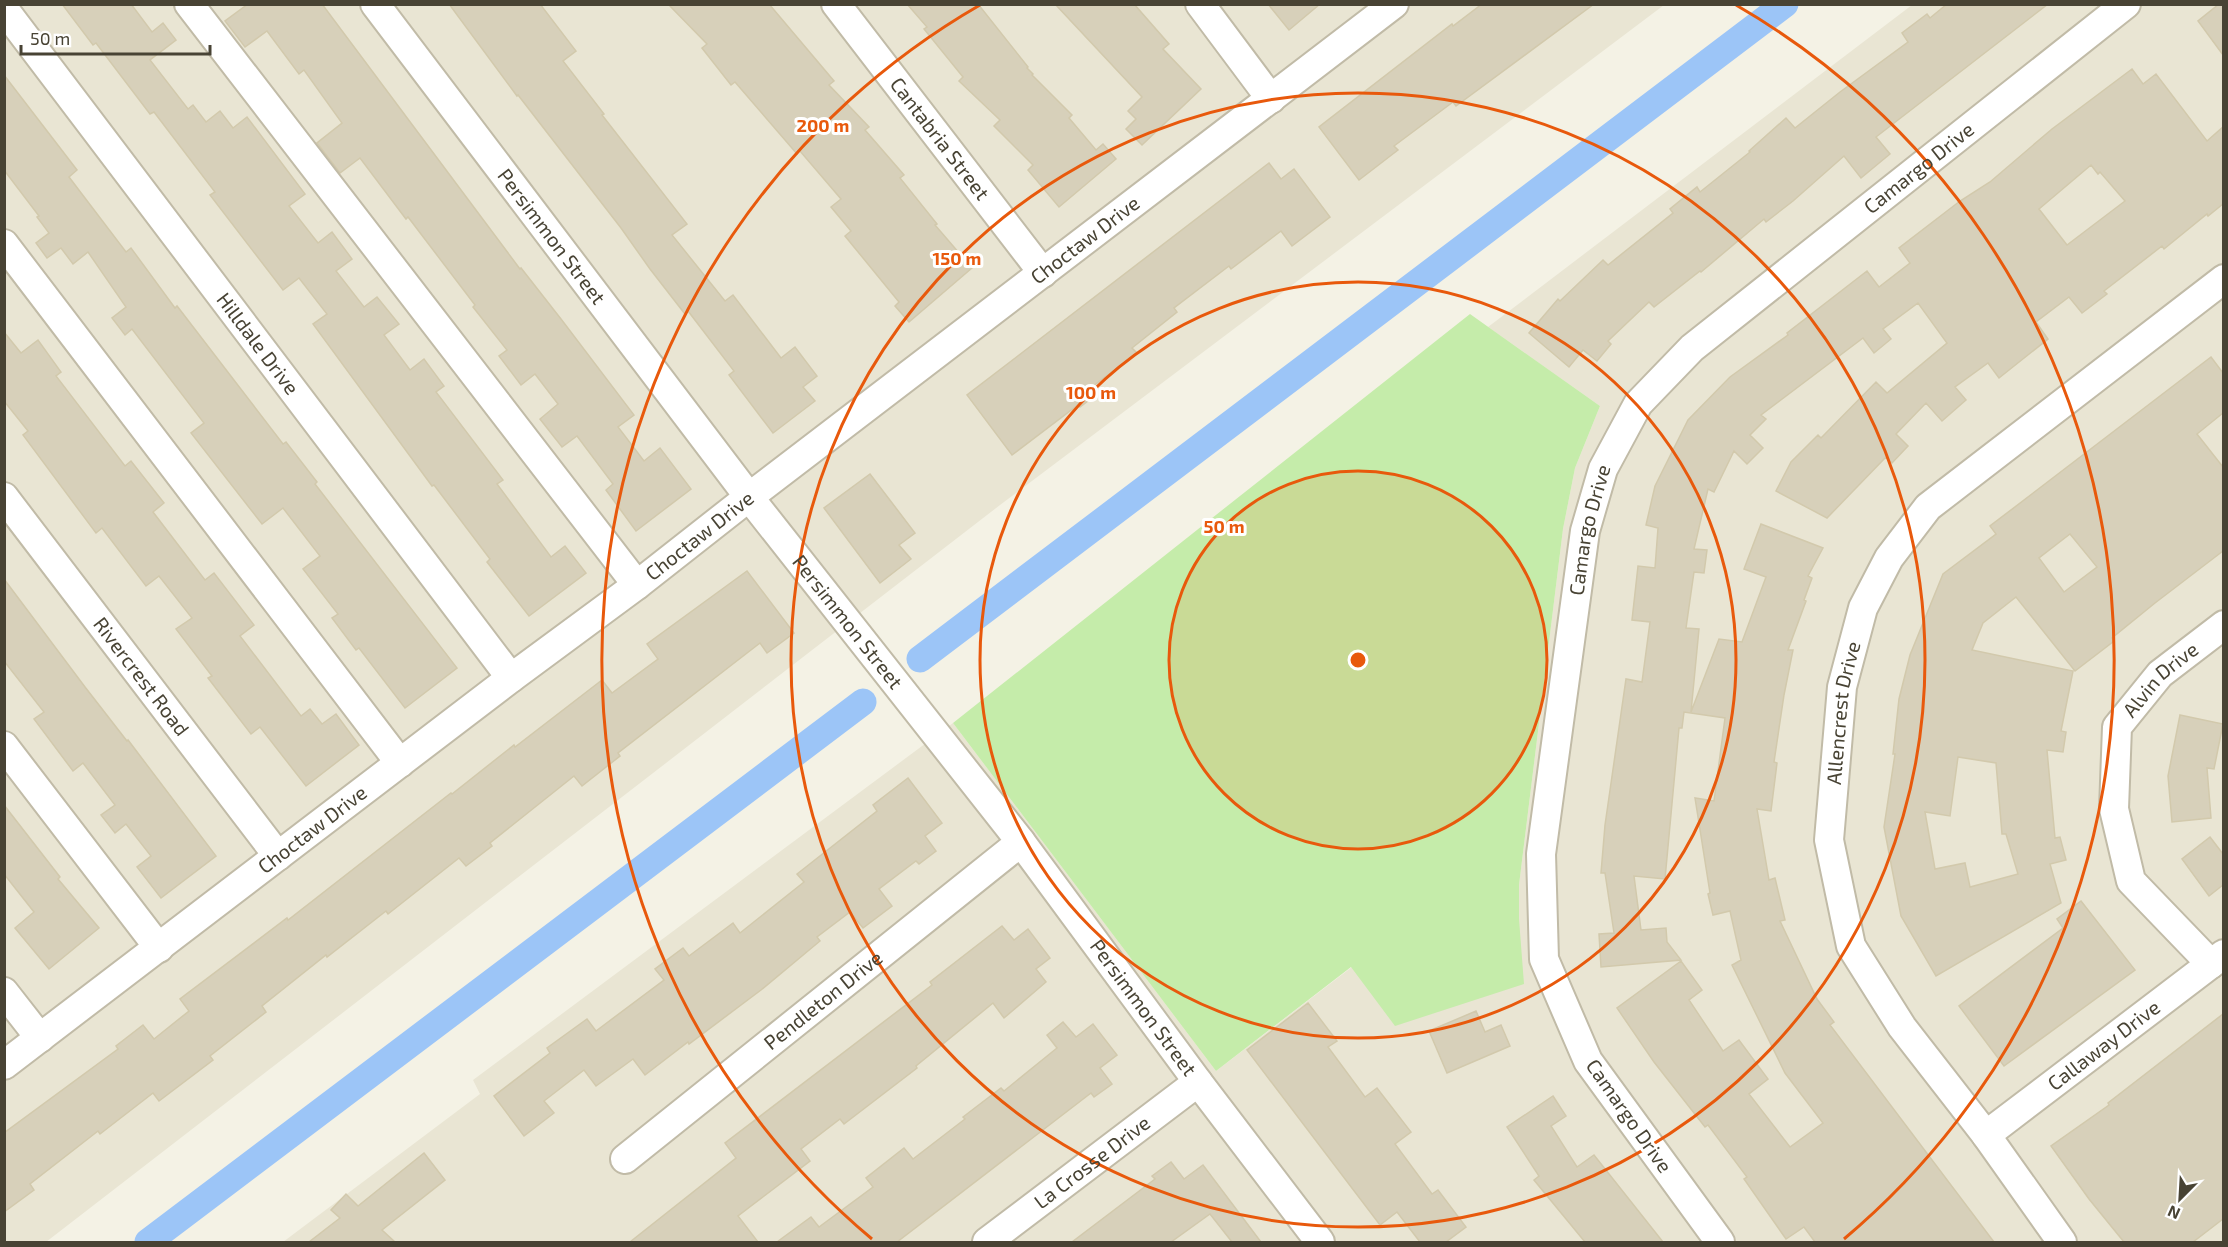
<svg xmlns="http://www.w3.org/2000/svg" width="2228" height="1247" font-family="'Exo 2',sans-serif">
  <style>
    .residential { fill: #e9e5d3 }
    .green { fill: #c5ecaa }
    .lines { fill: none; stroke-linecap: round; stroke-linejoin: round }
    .canal { stroke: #9cc5f7; stroke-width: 27 }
    .building { fill: #d7d0ba; stroke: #d2c9ac; stroke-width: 1.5; fill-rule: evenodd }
    .minor-casing { stroke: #c1bba7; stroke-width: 32 }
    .minor { stroke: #fff; stroke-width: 28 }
    .ring { fill: none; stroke: #e8590c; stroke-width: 3 }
    .labels { text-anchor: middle; stroke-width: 6; stroke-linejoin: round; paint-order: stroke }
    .street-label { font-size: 20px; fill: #484334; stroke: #fff }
    .centre { fill: #e8590c; stroke: #fff; stroke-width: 3 }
    .ring-label { font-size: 18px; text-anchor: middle; font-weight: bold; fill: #e8590c; stroke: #fff; stroke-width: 6; stroke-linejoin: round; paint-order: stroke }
  </style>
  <rect width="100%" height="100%" fill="#f4f2e5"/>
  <g class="residential">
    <path d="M5 5H1664L1000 505 46 1242H5Z"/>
    <path d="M1912 5H2223V1242H283L480 1094 473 1080 953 723 1216 1071 1352 967 1519 919V885L1563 529 1575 468 1600 406 1488 327Z"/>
  </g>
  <path class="green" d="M1470 314 1600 406 1575 468 1563 529 1519 885V919L1524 984 1395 1026 1351 967 1216 1071 953 723Z"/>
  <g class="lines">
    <g class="canal">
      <path d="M920 659 1785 4"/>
      <path d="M148 1242 863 702"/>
    </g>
  </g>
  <g class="building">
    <path d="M62 4H131L152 32 163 23 176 40 150 60 188 109 193 105 206 122 220 111 233 128 247 117 305 194 289 206 318 243 332 232 352 259 336 271 364 307 377 297 399 324 384 335 410 370 424 359 444 386 436 392 503 480 497 484 551 557 565 546 586 573 529 616 487 562 490 559 434 485 432 486 313 324 327 314 299 278 283 290 210 195 215 192 154 112 150 114 96 43 93 45Z"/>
    <path d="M248 4H322L520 269 521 268 561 319 634 415 618 427 644 461 660 448 691 489 636 531 606 490 613 484 577 436 562 447 540 419 558 404 535 374 521 385 499 356 507 350 473 307 475 305 408 217 406 219 360 158 340 173 317 143 342 123 304 70 299 74 267 31 245 47 225 21Z"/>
    <path d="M449 4H540L576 51 563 61 604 114 602 115 687 224 672 235 725 301 733 295 781 358 795 347 817 376 803 387 815 401 773 433 729 375 734 371 688 311 685 314 650 269 621 228 518 95 517 96Z"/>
    <path d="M668 4H769L834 81 829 85 869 127 865 130 904 175 900 178 937 224 935 225 972 268 909 322 895 306 899 302 845 236 851 231 831 207 841 199 800 151 797 154 735 82 731 85 702 48 707 44Z"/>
    <path d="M907 4H978L1028 67 1027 68 1033 74 1032 75 1072 115 1069 118 1096 150 1103 144 1116 159 1059 207 1028 170 1033 165 994 126 1000 120 959 81 963 77 924 29 927 27Z"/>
    <path d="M1055 4H1134L1169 44 1163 49 1201 89 1142 145 1126 129 1136 119 1128 111 1142 97Z"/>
    <path d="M1268 4H1320L1289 30Z"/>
    <path d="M1482 4H1594L1456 106 1453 102 1394 146 1398 150 1359 180 1319 127 1452 24 1453 26Z"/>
    <path d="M1947 4H2048L1876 137 1890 154 1861 178 1844 156 1793 201 1766 222 1764 219 1701 272 1700 271 1654 307 1649 302 1608 341 1611 344 1597 361 1583 350 1569 367 1529 333 1558 299 1560 301 1603 260 1608 265 1673 213 1670 209 1697 187 1700 192 1750 152 1749 151 1786 118 1795 128 1840 92 1908 42 1902 33 1927 14 1930 18Z"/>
    <path d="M2219 4H2223V55L2198 21Z"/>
    <path d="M2132 69 2143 84 2156 74 2207 141 2223 127V204L2208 216 2207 214 2164 249 2162 246 2104 291 2107 294 2082 313 2069 297 2036 322 2048 339 1999 378 1988 363 1955 387 1966 400 1942 421 1926 403 1896 434 1908 446 1892 463 1886 457 1827 518 1776 491 1791 462 1818 435 1821 438 1876 382 1887 393 1947 343 1918 303 1883 329 1891 339 1874 353 1863 338 1761 415 1766 419 1750 435 1763 448 1747 464 1734 451 1714 492 1708 489 1694 549 1707 550 1704 573 1694 572 1686 628 1699 629 1691 712 1719 639 1742 642 1766 577 1744 569 1761 524 1823 548 1808 576 1812 578 1804 600 1806 601 1788 650H1793L1784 695 1774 762 1777 763 1771 811 1757 809 1769 880 1775 878 1785 920 1780 921 1817 999 1834 1022 1830 1025 1994 1242H1815L1804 1227 1786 1239 1744 1179 1747 1177 1708 1125 1705 1127 1654 1062 1617 1008 1681 961 1702 990 1689 1000 1723 1051 1739 1040 1768 1079 1749 1094 1790 1147 1823 1123 1785 1073 1732 965 1741 960 1730 911 1713 915 1708 894 1710 893 1695 798 1714 801 1725 718 1684 712 1682 728H1679L1665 879 1634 876 1641 930 1666 928 1667 942 1681 960 1601 967 1599 934 1614 933 1605 873H1601L1605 825 1626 679 1642 682 1650 622 1632 620 1638 566 1655 568 1658 528 1646 525 1655 486 1688 420 1730 377 1788 335 1787 333 1867 271 1879 287 1910 263 1899 248 1960 201 1990 182 2052 129ZM2091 165 2098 174 2100 172 2125 201 2067 245 2039 209Z"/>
    <path d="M4 75 77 170 69 177 126 252 131 248 175 308 177 306 283 444 286 442 317 482 315 484 457 668 405 708 359 648 356 650 332 618 338 614 303 569 320 556 283 508 262 524 191 433 204 423 132 329 125 335 112 318 126 307 88 252 73 264 61 248 47 258 36 243 49 233 37 217 39 216 4 170Z"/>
    <path d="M1269 163 1281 179 1294 169 1330 217 1292 246 1281 231 1231 269 1229 266 1174 308 1177 312 1132 348 1137 353 1092 387 1097 394 1080 407 1078 405 1012 455 967 395Z"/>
    <path d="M4 332 21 353 38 340 61 372 56 376 125 466 131 461 164 503 153 512 205 580 214 573 254 625 240 636 301 716 310 709 322 724 336 714 359 745 306 786 260 727 251 734 208 678 212 676 176 629 192 618 159 576 146 586 102 528 96 533 23 435 28 431 4 401Z"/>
    <path d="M2211 357 2223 373V413L2197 434 2223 467V551L2155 603 2112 638 2114 641 2075 671 2016 597 1983 623 1972 650 2073 671 2061 731 2066 732 2063 752 2047 750 2055 838 2060 837 2066 860 2050 864 2061 903 1936 976 1901 916 1884 827 1895 754H1893L1899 699 1910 655 1943 574 1996 534 1990 526ZM2070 534 2097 567 2064 592 2039 558ZM1958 757 1996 763 2002 834H2006L2018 874 1970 887 1965 863 1935 869 1925 812 1950 816Z"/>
    <path d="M870 474 915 533 899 545 911 559 880 583 824 508Z"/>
    <path d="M747 571 794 633 767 653 760 643 618 753 620 756 582 786 574 776 490 843 492 846 466 866 459 858 388 914 386 911 327 957 326 955 262 1006 266 1012 210 1056 213 1060 159 1101 153 1093 100 1134 98 1131 30 1184 34 1190 4 1212V1133L118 1049 116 1046 143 1025 154 1039 189 1011 180 999 287 918 288 920 451 793 452 794 514 745 515 747 602 680 612 693 658 659 647 644Z"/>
    <path d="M4 579 85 687 127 741 128 740 216 856 161 898 137 867 151 856 126 824 115 833 101 815 115 805 83 763 73 771 34 719 44 712 4 661Z"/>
    <path d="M2180 715 2223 724 2214 769 2207 768 2211 818 2172 822 2168 776Z"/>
    <path d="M908 778 942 823 925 836 936 851 919 864 916 861 879 889 892 906 863 928 850 912 817 937 820 941 761 990 689 1044 688 1042 645 1075 633 1059 596 1086 584 1070 544 1101 554 1113 524 1136 494 1096 550 1053 547 1048 587 1019 596 1031 664 980 655 969 683 948 689 956 733 923 740 933 804 882 797 874 877 811 873 805Z"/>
    <path d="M4 805 60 877 58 879 99 928 49 969 15 928 34 912 4 874Z"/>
    <path d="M2210 837 2223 854V885L2209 896 2182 859Z"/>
    <path d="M2081 901 2135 970 2004 1066 1959 1006 2063 928 2057 919Z"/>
    <path d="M1002 926 1014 940 1028 929 1050 958 1036 969 1046 982 1004 1018 993 1003 916 1066 917 1068 844 1124 840 1119 801 1149 810 1161 738 1216 758 1242H630L736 1158 725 1143 932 985 930 982Z"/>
    <path d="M1308 1003 1337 1041 1328 1047 1365 1097 1377 1088 1411 1132 1395 1144 1432 1194 1438 1190 1466 1227 1446 1242H1420L1397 1212 1380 1225 1247 1050Z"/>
    <path d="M1476 1011 1485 1032 1501 1025 1510 1046 1447 1073 1429 1031Z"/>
    <path d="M2223 1014V1219L2193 1242H2124L2089 1199 2051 1146 2109 1105 2108 1103Z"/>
    <path d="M1063 1022 1076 1037 1093 1024 1117 1055 1100 1068 1112 1084 1094 1097 1091 1093 897 1242H777L811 1217 819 1227 873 1187 866 1178 904 1148 913 1159 965 1119 963 1117 1001 1088 1004 1091 1057 1048 1047 1035Z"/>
    <path d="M1553 1096 1566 1116 1551 1126 1577 1167 1594 1155 1663 1242H1585L1534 1180 1539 1176 1507 1127Z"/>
    <path d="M424 1153 445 1180 382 1230 395 1242H309L340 1218 331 1210 346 1194 358 1206Z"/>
    <path d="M1171 1162 1184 1179 1203 1165 1261 1242H1232L1210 1214 1171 1242H1072L1155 1179 1152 1176Z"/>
  </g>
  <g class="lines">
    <g class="minor-casing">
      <g id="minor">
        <path d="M189 4 637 585"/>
        <path id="s1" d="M375 4 749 497 1021 842 1198 1082 1320 1242"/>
        <path id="s2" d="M836 4 1043 273"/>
        <path d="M1200 4 1271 99"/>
        <path id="s3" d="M4 9 511 678"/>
        <path d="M4 244 400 763"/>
        <path id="s4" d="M4 497 278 856"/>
        <path d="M4 746 159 948"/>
        <path id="s5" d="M2211 964 2131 881 2114 809 2117 727 2160 674 2224 625"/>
        <path d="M4 992 40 1038"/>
        <path id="s6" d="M4 1065 511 678 637 585 749 497 1394 4"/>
        <path id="s7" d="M1986 1135 2224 954"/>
        <path id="s8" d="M625 1159 1021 842"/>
        <path id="s9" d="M987 1242 1198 1082"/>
        <path id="s10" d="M1720 1242 1588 1061 1544 959 1541 854 1585 531 1603 469 1638 404 1692 348 2126 4"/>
        <path id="s11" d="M2062 1242 1986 1135 1902 1027 1851 946 1829 840 1842 687 1863 608 1889 558 1928 507 2224 279"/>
      </g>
    </g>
    <use href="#minor" class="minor"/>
  </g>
  <circle cx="1358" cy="660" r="189" fill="#e8590c" fill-opacity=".12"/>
  <g class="ring">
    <circle cx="1358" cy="660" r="189"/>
    <circle cx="1358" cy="660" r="378"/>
    <circle cx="1358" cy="660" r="567"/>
    <path d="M872 1239A756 756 0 0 1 980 5M1736 5A756 756 0 0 1 1844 1239"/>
  </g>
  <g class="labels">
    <g class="street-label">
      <text dy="7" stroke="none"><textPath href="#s2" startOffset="170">Cantabria Street</textPath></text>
      <text dy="7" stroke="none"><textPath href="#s10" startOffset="1272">Camargo Drive</textPath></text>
      <text dy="7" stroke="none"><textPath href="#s1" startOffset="292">Persimmon Street</textPath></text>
      <text dy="7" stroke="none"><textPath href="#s6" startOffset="1360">Choctaw Drive</textPath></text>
      <text dy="7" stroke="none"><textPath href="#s3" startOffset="420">Hilldale Drive</textPath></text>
      <text dy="7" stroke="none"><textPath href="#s10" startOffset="768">Camargo Drive</textPath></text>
      <text dy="7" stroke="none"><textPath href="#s6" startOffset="874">Choctaw Drive</textPath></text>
      <text dy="7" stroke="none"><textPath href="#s1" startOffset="778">Persimmon Street</textPath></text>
      <text dy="7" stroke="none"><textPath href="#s4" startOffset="226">Rivercrest Road</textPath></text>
      <text dy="7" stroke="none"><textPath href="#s5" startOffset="336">Alvin Drive</textPath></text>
      <text dy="7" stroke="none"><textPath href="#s11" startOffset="600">Allencrest Drive</textPath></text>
      <text dy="7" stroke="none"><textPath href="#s6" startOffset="388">Choctaw Drive</textPath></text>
      <text dy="7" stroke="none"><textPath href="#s8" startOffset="254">Pendleton Drive</textPath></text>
      <text dy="7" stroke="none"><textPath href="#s1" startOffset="1264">Persimmon Street</textPath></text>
      <text dy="7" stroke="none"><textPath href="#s7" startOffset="148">Callaway Drive</textPath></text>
      <text transform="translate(1629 1116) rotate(55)" y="7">Camargo Drive</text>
      <text dy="7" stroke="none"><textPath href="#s9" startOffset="132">La Crosse Drive</textPath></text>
    </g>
  </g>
  <circle cx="1358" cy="660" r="9" class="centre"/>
  <g class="ring-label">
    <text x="823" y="132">200 m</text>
    <text x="957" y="265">150 m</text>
    <text x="1091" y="399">100 m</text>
    <text x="1224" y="533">50 m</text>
  </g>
  <rect width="2228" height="1247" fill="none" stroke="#484334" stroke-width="12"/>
  <g transform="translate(2180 1199) rotate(204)" stroke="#ffffff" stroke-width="4.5" paint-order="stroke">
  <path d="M0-4.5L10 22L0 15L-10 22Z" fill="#484334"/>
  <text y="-9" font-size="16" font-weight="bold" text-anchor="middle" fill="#484334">N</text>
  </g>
  <path d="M21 45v9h189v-9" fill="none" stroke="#484334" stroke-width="3"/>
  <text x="30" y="45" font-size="18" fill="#484334" stroke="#ffffff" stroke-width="4.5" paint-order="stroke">50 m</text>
</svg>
